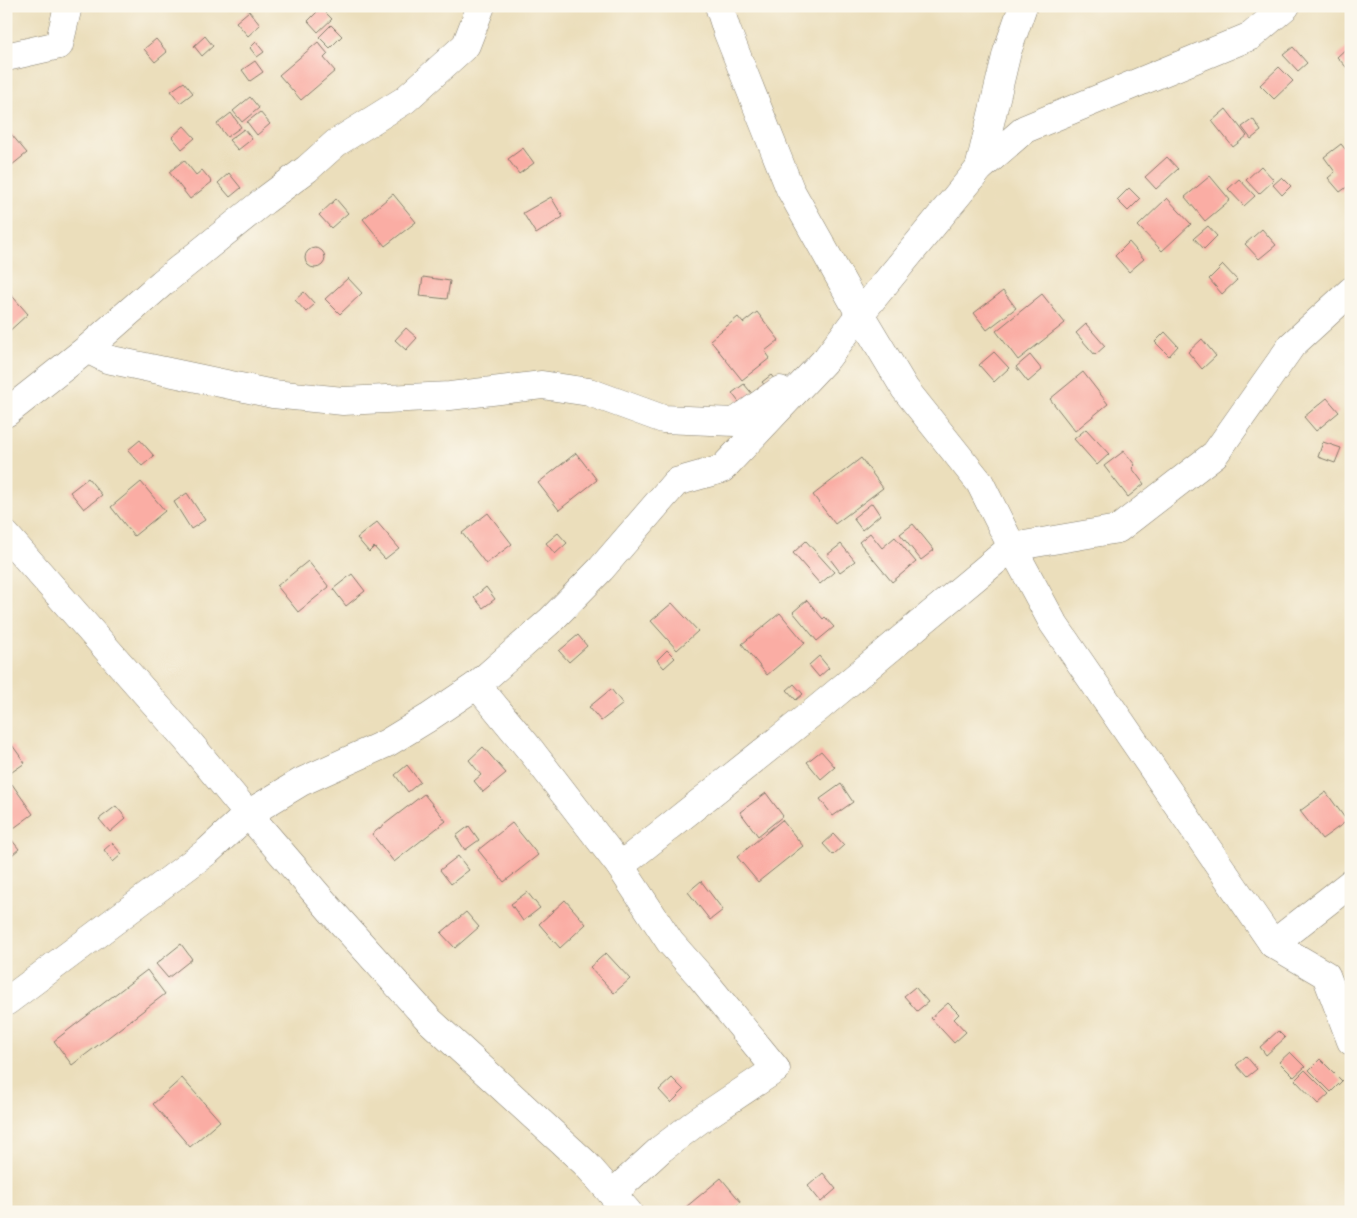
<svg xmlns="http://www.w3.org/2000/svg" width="1357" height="1218" font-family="Mali,sans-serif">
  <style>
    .building { fill: #faada4 }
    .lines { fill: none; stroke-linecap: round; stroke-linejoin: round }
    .minor-casing { stroke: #847d6c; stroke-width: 29 }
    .minor { stroke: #fff; stroke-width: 28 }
  </style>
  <rect width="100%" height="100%" fill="#fbf7ec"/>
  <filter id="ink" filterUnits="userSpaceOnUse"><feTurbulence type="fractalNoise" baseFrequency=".02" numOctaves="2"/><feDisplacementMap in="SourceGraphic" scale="10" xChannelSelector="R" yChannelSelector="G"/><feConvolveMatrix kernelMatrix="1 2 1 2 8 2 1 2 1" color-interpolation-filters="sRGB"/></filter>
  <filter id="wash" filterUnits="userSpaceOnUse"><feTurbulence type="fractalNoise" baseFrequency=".0096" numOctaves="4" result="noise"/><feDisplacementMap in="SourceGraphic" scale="20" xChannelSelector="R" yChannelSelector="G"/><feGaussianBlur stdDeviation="1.12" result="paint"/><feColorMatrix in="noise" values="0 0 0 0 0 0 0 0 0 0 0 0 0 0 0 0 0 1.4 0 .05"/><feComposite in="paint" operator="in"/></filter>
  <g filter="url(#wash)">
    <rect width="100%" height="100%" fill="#ebdebb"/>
    <g id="blocks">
      <g class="building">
        <path d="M321 8 332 19 318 32 308 21Z"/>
        <path d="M249 11 260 25 248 36 236 22Z"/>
        <path d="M331 25 342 36 330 48 319 37Z"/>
        <path d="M205 36 213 46 202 56 194 46Z"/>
        <path d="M156 39 167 52 155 62 144 49Z"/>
        <path d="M256 42 264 52 257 57 250 48Z"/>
        <path d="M318 42 328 54 324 58 335 71 301 100 279 75Z"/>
        <path d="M1351 44V67L1348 69 1337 57Z"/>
        <path d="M1293 47 1307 63 1298 71 1283 55Z"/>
        <path d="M255 61 263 72 250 81 242 70Z"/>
        <path d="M1279 67 1293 81 1274 99 1260 85Z"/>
        <path d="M184 82 193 93 180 103 171 91Z"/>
        <path d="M250 97 259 108 242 122 233 111Z"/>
        <path d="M1226 109 1247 136 1233 147 1212 121Z"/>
        <path d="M260 112 270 124 257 135 247 122Z"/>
        <path d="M231 113 241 127 227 137 217 124Z"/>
        <path d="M1253 119 1261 131 1251 139 1242 127Z"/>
        <path d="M184 126 195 138 182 149 172 137Z"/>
        <path d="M6 128 27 153 12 165 6 158Z"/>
        <path d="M244 129 252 139 238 150 229 140Z"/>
        <path d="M1341 144 1351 156V184L1340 192 1328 178 1335 172 1324 157Z"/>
        <path d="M523 148 534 163 519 174 508 159Z"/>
        <path d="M1167 157 1178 169 1156 189 1145 177Z"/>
        <path d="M184 160 196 175 202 170 212 182 190 199 169 172Z"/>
        <path d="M1261 166 1274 180 1259 194 1246 180Z"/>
        <path d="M229 173 241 188 230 197 218 183Z"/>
        <path d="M1210 176 1230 200 1205 221 1185 197Z"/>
        <path d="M1282 177 1291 186 1282 195 1273 185Z"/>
        <path d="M1239 179 1255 196 1244 206 1228 189Z"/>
        <path d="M1129 188 1140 199 1128 211 1117 200Z"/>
        <path d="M393 194 416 222 385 246 363 219Z"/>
        <path d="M551 197 563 217 536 234 523 213Z"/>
        <path d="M1167 198 1191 224 1162 251 1138 226Z"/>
        <path d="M336 199 348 213 331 228 319 215Z"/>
        <path d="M1208 226 1217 236 1204 249 1194 238Z"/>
        <path d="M1262 229 1276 245 1259 259 1245 244Z"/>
        <path d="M1129 242 1144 259 1129 272 1115 256Z"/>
        <circle cx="315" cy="258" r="10"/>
        <path d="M1223 265 1237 280 1222 294 1209 279Z"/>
        <path d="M423 277 450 281 447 299 420 296Z"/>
        <path d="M348 278 362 293 340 314 325 299Z"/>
        <path d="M6 289 28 314 6 334Z"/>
        <path d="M1003 291 1016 308 987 330 974 313Z"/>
        <path d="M304 292 315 304 306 312 295 300Z"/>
        <path d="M1042 294 1065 323 1018 360 996 331Z"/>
        <path d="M757 312 779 340 765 351 770 358 742 380 710 340 738 317 743 323Z"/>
        <path d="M1086 324 1105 346 1095 355 1076 333Z"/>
        <path d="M406 328 417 338 406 350 395 340Z"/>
        <path d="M1165 332 1178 346 1169 356 1155 342Z"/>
        <path d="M1202 339 1216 356 1202 369 1188 352Z"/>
        <path d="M994 352 1009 368 994 382 979 365Z"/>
        <path d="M1030 355 1042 370 1028 382 1016 367Z"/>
        <path d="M1083 372 1108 404 1075 431 1050 399Z"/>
        <path d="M771 375 780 386 771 393 762 382Z"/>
        <path d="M744 384 754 396 741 405 732 393Z"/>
        <path d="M1327 398 1339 412 1316 431 1304 417Z"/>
        <path d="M1086 429 1109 454 1097 465 1074 439Z"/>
        <path d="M140 440 154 456 142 466 128 450Z"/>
        <path d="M1323 442 1341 448 1335 463 1318 457Z"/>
        <path d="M1124 451 1135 465 1132 468 1144 484 1128 497 1104 466Z"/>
        <path d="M576 453 597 480 559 510 538 483Z"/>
        <path d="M861 458 883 488 835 524 813 495Z"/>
        <path d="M88 478 102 495 84 509 70 492Z"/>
        <path d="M141 482 165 511 134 536 111 507Z"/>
        <path d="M187 493 205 520 191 529 174 502Z"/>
        <path d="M872 503 880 515 862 530 853 518Z"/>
        <path d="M488 513 512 544 486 564 462 533Z"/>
        <path d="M377 522 399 548 385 559 374 547 369 552 357 538Z"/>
        <path d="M913 524 934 550 921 560 900 534Z"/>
        <path d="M558 533 567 543 555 554 546 543Z"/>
        <path d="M870 533 882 548 895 537 916 562 892 582 859 542Z"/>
        <path d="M806 541 834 572 820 584 793 553Z"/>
        <path d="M841 544 855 561 840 572 827 555Z"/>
        <path d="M308 561 329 587 298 612 277 586Z"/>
        <path d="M352 574 365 591 346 606 333 589Z"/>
        <path d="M486 587 495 599 483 608 474 597Z"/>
        <path d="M807 600 823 619 825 617 834 627 817 641 793 612Z"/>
        <path d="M672 603 698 631 677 650 651 621Z"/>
        <path d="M780 613 805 643 767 675 742 644Z"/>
        <path d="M578 635 587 646 569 662 559 651Z"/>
        <path d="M667 650 675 658 664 668 657 660Z"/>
        <path d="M819 656 829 668 819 677 809 665Z"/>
        <path d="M794 684 803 694 796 700 787 690Z"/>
        <path d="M611 689 623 704 601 721 589 707Z"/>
        <path d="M12 745 25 763 9 774 6 770V749Z"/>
        <path d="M483 747 506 773 483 792 474 781 481 775 469 760Z"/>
        <path d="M821 751 835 767 821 779 807 762Z"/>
        <path d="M407 765 420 782 408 792 395 775Z"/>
        <path d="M12 784 33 814 14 828 6 817V789Z"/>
        <path d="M841 784 853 802 833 816 820 799Z"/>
        <path d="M1326 792 1347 821 1322 839 1300 811Z"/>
        <path d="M766 793 783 816 758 836 740 812Z"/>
        <path d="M424 794 446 821 394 862 372 834Z"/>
        <path d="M116 806 126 818 110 832 99 819Z"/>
        <path d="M782 820 803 846 758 882 737 857Z"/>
        <path d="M512 823 538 855 504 882 478 850Z"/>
        <path d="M469 826 479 840 465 850 456 836Z"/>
        <path d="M7 834 19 849 6 860V835Z"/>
        <path d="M834 834 844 845 833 855 823 844Z"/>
        <path d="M112 843 122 854 113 862 104 850Z"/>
        <path d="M458 856 469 870 451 884 440 870Z"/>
        <path d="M701 881 723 910 710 920 688 892Z"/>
        <path d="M527 892 540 908 523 921 511 904Z"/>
        <path d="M565 900 586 924 560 948 539 924Z"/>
        <path d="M466 912 479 927 455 948 441 933Z"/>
        <path d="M181 944 192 959 168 978 156 964Z"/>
        <path d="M606 953 630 979 614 993 590 967Z"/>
        <path d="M147 970 165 994 72 1065 54 1041Z"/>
        <path d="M915 987 928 1002 917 1011 904 996Z"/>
        <path d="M948 1003 959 1014 954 1019 966 1032 954 1043 931 1018Z"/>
        <path d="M1278 1031 1285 1038 1266 1055 1260 1047Z"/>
        <path d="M1290 1052 1305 1067 1294 1077 1279 1062Z"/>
        <path d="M1246 1056 1257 1069 1247 1077 1236 1065Z"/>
        <path d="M1320 1059 1342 1081 1331 1092 1309 1070Z"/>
        <path d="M1305 1070 1329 1094 1318 1104 1295 1080Z"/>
        <path d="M182 1078 220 1121 190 1147 153 1104Z"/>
        <path d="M672 1078 684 1090 671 1103 659 1090Z"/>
        <path d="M823 1173 836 1189 821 1202 808 1186Z"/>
        <path d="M721 1178 741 1202 730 1212H680Z"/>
      </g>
    </g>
  </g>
  <g filter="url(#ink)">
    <use href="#blocks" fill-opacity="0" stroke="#847d6c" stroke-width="1"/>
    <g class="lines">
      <g class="minor-casing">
        <g id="minor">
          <path d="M719 6 727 31 790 189 860 314 905 389 980 483 1012 547 1053 623 1273 944 1326 975 1351 1041"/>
          <path d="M6 57 59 45 68 6"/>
          <path d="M979 169 1007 52 1023 6"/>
          <path d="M87 349 162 283 264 201 307 169 336 143 405 100 466 45 481 6"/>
          <path d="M6 413 87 349 107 359 273 394 343 401 450 396 542 385 589 392 663 419 735 422 780 390"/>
          <path d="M6 535 187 740 248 814 208 851 6 1002"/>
          <path d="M477 685 532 752 620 866 670 942 700 976 776 1069 698 1121 661 1149 612 1194"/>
          <path d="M620 866 816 710 1012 547 1118 529 1215 454 1292 345 1351 291"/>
          <path d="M1273 944 1351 883"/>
          <path d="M628 1212 585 1163 430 1021 333 913 248 814 301 782 387 743 428 718 477 685 551 620 601 569 676 482 722 469 827 358 860 314 979 169 1025 129 1251 36 1286 6"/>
        </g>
      </g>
      <use href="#minor" class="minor"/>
    </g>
  </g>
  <rect width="1357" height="1218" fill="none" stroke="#fbf7ec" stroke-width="25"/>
</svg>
